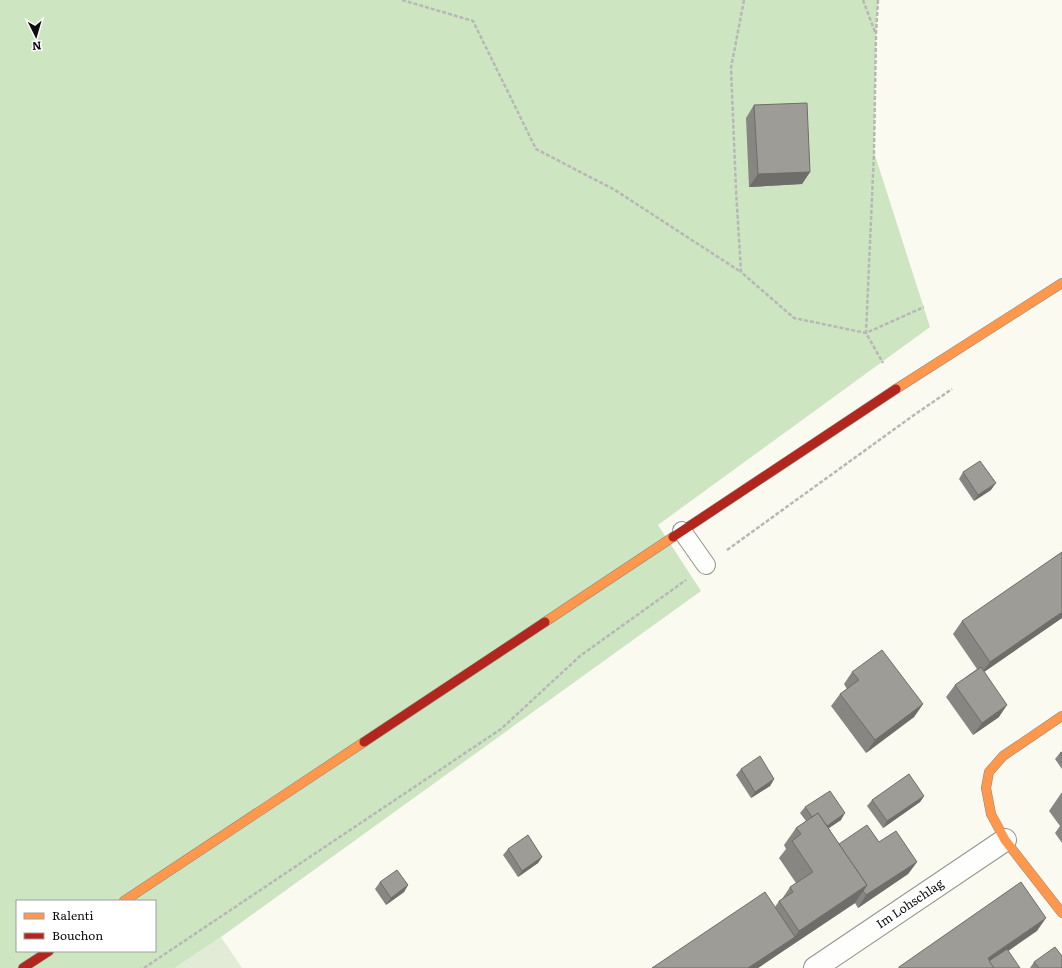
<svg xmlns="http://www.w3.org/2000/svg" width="1062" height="968" font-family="Literata,serif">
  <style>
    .forest { fill: #cde6c1; fill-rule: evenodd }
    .cemetery { fill: #e2ebd6 }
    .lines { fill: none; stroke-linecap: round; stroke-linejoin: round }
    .lane-casing { stroke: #93938f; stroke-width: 20 }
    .street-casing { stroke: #93938f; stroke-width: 24 }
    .slow-casing { stroke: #8a8a86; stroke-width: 10 }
    .jam-casing { stroke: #8a8a86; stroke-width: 10 }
    .path { stroke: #b7b7b6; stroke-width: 2.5; stroke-dasharray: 4 2; stroke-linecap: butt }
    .lane { stroke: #fefefd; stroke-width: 18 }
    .street { stroke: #fefefd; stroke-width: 22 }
    .slow { stroke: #ff974d; stroke-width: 9 }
    .jam { stroke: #b3261e; stroke-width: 9 }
    .wall { fill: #878682 }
    .shaded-wall { fill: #6e6d6a }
    .building { fill: #9d9c97; stroke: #6e6d6a }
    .labels { text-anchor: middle; stroke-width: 4; stroke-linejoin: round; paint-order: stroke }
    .street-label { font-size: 12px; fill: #0c0c0c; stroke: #fff }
  </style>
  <rect width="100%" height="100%" fill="#fafaf1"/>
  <path class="forest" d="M0 0H878L876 34 874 152 930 327 658 525 701 591 221 937 175 968H0ZM17 901H155V951H17Z"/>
  <path class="cemetery" d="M221 937 242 968H175Z"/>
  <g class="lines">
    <g class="lane-casing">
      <path id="lane" d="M682 531 706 565"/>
    </g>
    <g class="street-casing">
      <path id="street" d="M815 968 1005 840"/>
    </g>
    <g class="slow-casing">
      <g id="slow">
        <path d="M896 389 1062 283"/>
        <path d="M545 622 673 537"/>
        <path d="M1062 716 1003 756 989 772 986 788 991 814 1005 840 1062 913"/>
        <path d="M124 901 364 742"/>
      </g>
    </g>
    <g class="jam-casing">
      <g id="jam">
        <path d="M673 537 896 389"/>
        <path d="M364 742 545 622"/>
        <path d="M23 968 49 951"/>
      </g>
    </g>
    <g class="path">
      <path d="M402 0 473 21 536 149 615 190 741 272"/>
      <path d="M744 0 731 68 736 190 741 272 794 318 866 333 924 307"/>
      <path d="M863 0 875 32"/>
      <path d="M878 0 876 34 874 152 866 333 883 363"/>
      <path d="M727 550 914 415 952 389"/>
      <path d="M144 968 501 729 580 656 686 580"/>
    </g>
    <use href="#lane" class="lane"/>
    <use href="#street" class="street"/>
    <use href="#slow" class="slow"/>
    <use href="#jam" class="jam"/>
  </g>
  <g class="wall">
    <path d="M754 105 810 172 802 184 749 187 746 118Z"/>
    <path d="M963 472 991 490 974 501 959 479Z"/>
    <path d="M1062 618 984 672 999 717 973 735 946 697 955 685 977 669 953 634 962 621Z"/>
    <path d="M852 672 923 704 914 717 866 753 831 706 840 694 847 689 844 684Z"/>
    <path d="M1062 752V769L1055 759 1060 753Z"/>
    <path d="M741 769 774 779 770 786 751 798 736 775Z"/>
    <path d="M1062 792V843L1055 833 1060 826 1049 811Z"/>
    <path d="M924 796 920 802 883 828 867 806 872 800Z"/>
    <path d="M805 807 841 820 828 828 839 844 879 842 917 862 908 874 858 908 855 903 758 968H652L775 907 779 901 782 899 790 887 796 883 779 858 786 849 784 845 796 828 806 821 800 813Z"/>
    <path d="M508 849 542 857 538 863 518 877 503 855Z"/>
    <path d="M380 882 408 885 404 892 386 905 375 889Z"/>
    <path d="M1034 962 1062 968H1030Z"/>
  </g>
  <g class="shaded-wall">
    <path d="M810 172 802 184 749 187 758 174Z"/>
    <path d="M996 483 991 490 974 501 978 495Z"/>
    <path d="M1062 612V618L981 674 990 662Z"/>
    <path d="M923 704 914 717 866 753 875 740Z"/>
    <path d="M1007 705 999 717 973 735 982 723Z"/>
    <path d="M774 779 770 786 751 798 755 792Z"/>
    <path d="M924 796 920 802 883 828 887 821Z"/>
    <path d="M845 813 841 820 816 837 820 830Z"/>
    <path d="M542 857 538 863 518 877 522 871Z"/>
    <path d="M917 862 908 874 858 908 866 895Z"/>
    <path d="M408 885 404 892 386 905 391 898Z"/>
    <path d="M867 885 855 903 786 949 799 931Z"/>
    <path d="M1046 918 1037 931 985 967 988 958Z"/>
    <path d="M795 937 786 949 758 968H748Z"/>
  </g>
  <g class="building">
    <path d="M807 103 810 172 758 174 754 105Z"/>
    <path d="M980 461 996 483 978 495 963 472Z"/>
    <path d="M1062 552V612L990 662 962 621Z"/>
    <path d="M882 650 923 704 875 740 840 694 859 680 852 672Z"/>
    <path d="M981 667 1007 705 982 723 955 685Z"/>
    <path d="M1062 752V756L1060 753Z"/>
    <path d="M760 756 774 779 755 792 741 769Z"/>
    <path d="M909 774 924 796 887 821 872 800Z"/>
    <path d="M830 791 845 813 827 826 818 813 812 817 805 807Z"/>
    <path d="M818 813 867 885 799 931 779 901 793 892 790 887 813 872 792 841 801 834 796 828Z"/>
    <path d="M867 825 879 842 896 831 917 862 866 895 863 891 867 885 839 844Z"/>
    <path d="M528 835 542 857 522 871 508 849Z"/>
    <path d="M397 870 408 885 391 898 380 882Z"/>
    <path d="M1021 882 1046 918 988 958 994 968H899V967Z"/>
    <path d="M765 892 795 937 748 968H652Z"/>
    <path d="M1055 947 1062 956V968H1039L1034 962Z"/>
    <path d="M1007 949 1020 968H994L989 961Z"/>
  </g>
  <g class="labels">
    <g class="street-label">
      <text transform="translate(910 904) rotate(-34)" y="4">Im Lohschlag</text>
    </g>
  </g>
  <rect x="16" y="900" width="140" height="52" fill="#ffffff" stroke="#9e9e9e"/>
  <rect x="24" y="913" width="20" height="6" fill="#ff974d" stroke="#9e9e9e"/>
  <text x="52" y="920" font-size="12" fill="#0c0c0c">Ralenti</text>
  <rect x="24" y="933" width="20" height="6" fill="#b3261e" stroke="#9e9e9e"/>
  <text x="52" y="940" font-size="12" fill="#0c0c0c">Bouchon</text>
  <g transform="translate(36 36) rotate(175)" stroke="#ffffff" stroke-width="3" paint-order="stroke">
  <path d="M0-3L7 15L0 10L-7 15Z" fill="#0c0c0c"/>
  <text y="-6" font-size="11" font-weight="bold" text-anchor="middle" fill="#0c0c0c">N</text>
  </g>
</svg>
